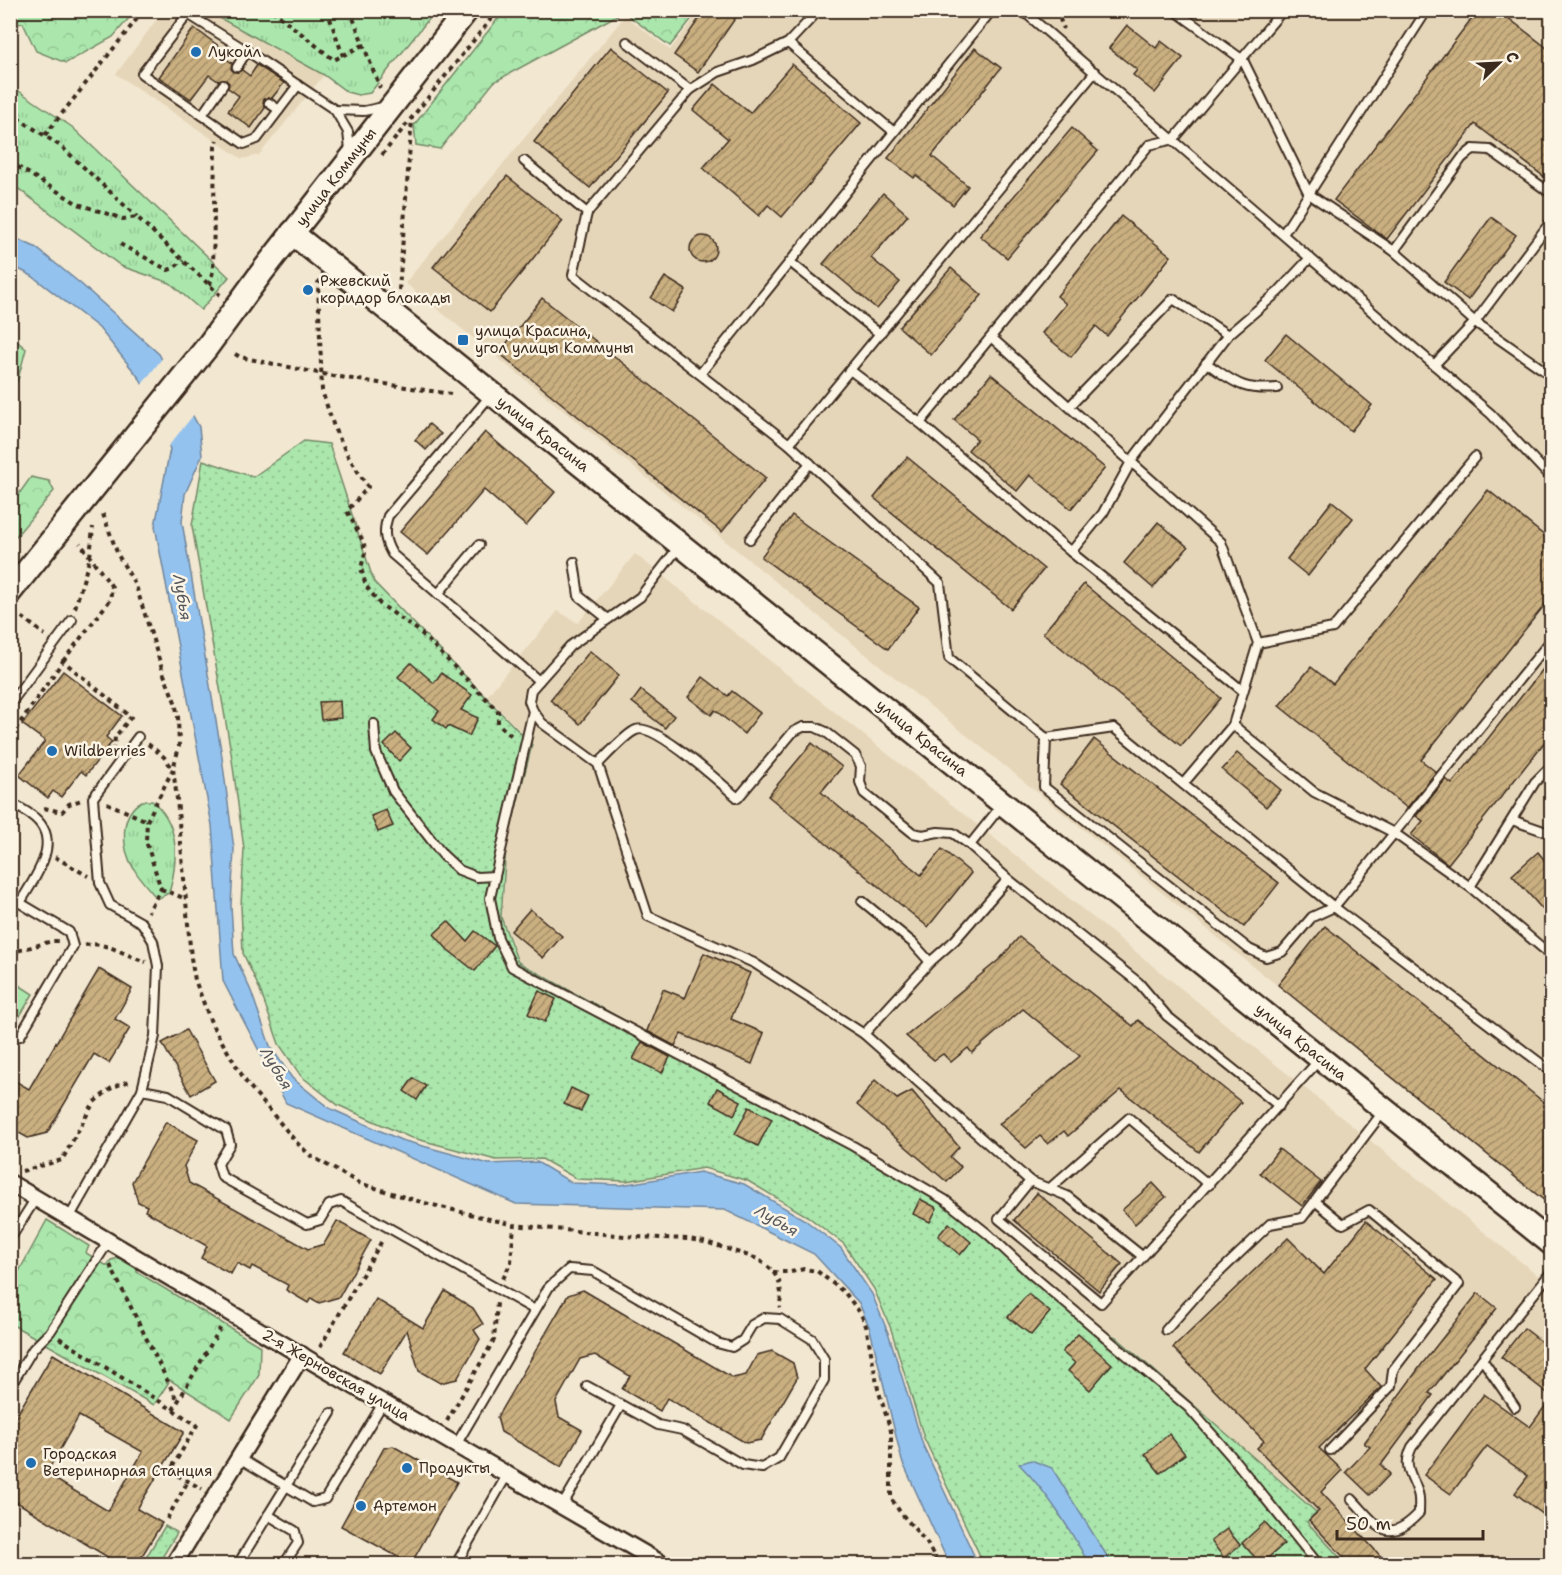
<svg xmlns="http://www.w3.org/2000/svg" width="1562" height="1575" font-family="'Shantell Sans',sans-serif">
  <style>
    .built { fill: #e6d6b9 }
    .grass { fill: url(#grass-dots); stroke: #738866; stroke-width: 1.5 }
    .forest { fill: url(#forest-crowns); stroke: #738866; stroke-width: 1.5 }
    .park { fill: url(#park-tufts); stroke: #738866; stroke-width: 1.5 }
    .water { fill: #94c2ee; stroke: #70859b; stroke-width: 1.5 }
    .pier { fill: #f2e7d1 }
    .building { fill: url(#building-hatch); stroke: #3b2a1e; stroke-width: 1.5; fill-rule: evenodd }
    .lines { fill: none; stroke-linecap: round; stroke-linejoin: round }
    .lane-casing { stroke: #3b2a1e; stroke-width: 12 }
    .street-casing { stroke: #3b2a1e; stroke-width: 20 }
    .secondary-casing { stroke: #3b2a1e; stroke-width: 27 }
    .path { stroke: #3b2a1e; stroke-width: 4; stroke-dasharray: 4.5 4.5; stroke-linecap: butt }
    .lane { stroke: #fcf5e5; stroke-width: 8 }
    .street { stroke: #fcf5e5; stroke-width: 15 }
    .secondary { stroke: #fcf5e5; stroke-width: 22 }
    .poi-dot { fill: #1f6fb2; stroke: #fcf5e5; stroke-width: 2 }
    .labels { text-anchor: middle; stroke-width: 5; stroke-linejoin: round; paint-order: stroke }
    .poi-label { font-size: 15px; fill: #3b2a1e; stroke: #fcf5e5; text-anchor: start }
    .street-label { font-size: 15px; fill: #3b2a1e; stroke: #fcf5e5 }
    .water-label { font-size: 16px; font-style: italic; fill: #56585c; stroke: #fcf5e5 }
  </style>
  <defs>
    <pattern id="grass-dots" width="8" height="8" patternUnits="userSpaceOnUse" patternTransform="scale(1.5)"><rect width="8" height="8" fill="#abe7ad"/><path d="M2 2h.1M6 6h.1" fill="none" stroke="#94c694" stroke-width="1.8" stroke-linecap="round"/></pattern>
    <pattern id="forest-crowns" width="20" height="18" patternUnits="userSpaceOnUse" patternTransform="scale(1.5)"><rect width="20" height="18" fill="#abe7ad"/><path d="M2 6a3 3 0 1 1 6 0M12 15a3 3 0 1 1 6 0" fill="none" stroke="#94c694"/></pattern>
    <pattern id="park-tufts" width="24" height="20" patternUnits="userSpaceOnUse" patternTransform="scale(1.5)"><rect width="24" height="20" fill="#abe7ad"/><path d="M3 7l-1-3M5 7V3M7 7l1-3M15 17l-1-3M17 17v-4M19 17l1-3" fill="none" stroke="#94c694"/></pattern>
    <pattern id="building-hatch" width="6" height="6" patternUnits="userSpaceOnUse" patternTransform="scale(1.5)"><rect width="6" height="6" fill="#caaf80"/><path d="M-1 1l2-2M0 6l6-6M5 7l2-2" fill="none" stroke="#a58f68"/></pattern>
  </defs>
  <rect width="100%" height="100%" fill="#f2e7d1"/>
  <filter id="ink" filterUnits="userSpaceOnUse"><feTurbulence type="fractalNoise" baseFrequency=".0167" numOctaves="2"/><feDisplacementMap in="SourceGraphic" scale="12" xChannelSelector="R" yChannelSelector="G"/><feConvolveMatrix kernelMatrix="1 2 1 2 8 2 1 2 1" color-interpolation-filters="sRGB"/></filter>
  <g filter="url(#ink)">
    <g class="built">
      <path d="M207 10 324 75 259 155 242 159 116 74 163 11Z"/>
      <path d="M701 10 1551 11V1206L405 283 625 16 670 50Z"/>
      <path d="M635 554 1004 846 1551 1286V1564H1348L1307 1521 1316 1512 1117 1336 1102 1329 954 1199 519 961 502 917 507 848 533 745 487 696 558 611 578 623Z"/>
    </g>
    <g class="grass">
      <path d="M304 441 329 444 374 582 532 745 506 848 501 917 518 962 953 1200 1101 1330 1116 1337 1316 1512 1307 1522 1346 1564H984L924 1438 891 1329 874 1289 844 1244 807 1216 748 1181 704 1168 626 1181 577 1179 542 1159 496 1160 409 1137 338 1105 301 1076 279 1044 260 990 243 953 241 906 244 849 231 752 192 526 203 460 253 477Z"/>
      <path d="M165 1526 177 1533 158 1564H142Z"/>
    </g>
    <g class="forest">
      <path d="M11 10H135V11L113 37 66 63 36 51 23 23 11 25Z"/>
      <path d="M504 11V10L698 11 670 46 623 12 494 82 440 149 416 145 414 125Z"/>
      <path d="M11 336 26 349 18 379 11 393Z"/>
      <path d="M31 477 49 481 54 491 11 542V505Z"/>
      <path d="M47 1220 89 1246 86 1253 107 1266 111 1260 122 1257 136 1265 137 1272 260 1346 259 1375 231 1419 170 1380 154 1405 11 1324V1286Z"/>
    </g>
    <g class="park">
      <path d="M207 11H435L370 93 358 95 347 92 324 75Z"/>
      <path d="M10 85 72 127 229 277 201 310 170 283 121 266 11 183Z"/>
      <path d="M142 801H152C181 824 178 861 169 893L159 898 154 895C147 887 139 878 134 869 121 848 119 814 142 801Z"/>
      <path d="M11 980 33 994 14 1026 11 1024Z"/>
    </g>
    <g class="water">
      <path d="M10 236 35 247 81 284 159 354 199 427 202 456 185 494 182 522 221 750 234 849 231 906 234 954 251 991 270 1046 292 1078 329 1108 401 1140 489 1164 537 1162 572 1183 621 1185 700 1172 744 1184 805 1220 841 1248 872 1294 889 1335 923 1445 978 1564H949L902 1461 870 1329 859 1303 814 1254 725 1210 516 1204 286 1103 223 981 212 825 155 526 170 449 140 379 99 328 32 276 11 265Z"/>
      <path d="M1031 1460 1052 1468 1112 1564H1089C1069 1528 1049 1494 1019 1464Z"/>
    </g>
    <path class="pier" d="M164 356 195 413 167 448 140 387Z"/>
    <g class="building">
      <path d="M705 10H741L698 72 674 55Z"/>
      <path d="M1478 10H1498L1551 51V182L1475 124 1387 239 1334 200Z"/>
      <path d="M1127 25 1156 48 1161 41 1183 58 1155 93 1133 75 1137 70 1109 48Z"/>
      <path d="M194 28 227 52 224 57 232 63 231 69 234 72 242 70 250 76 257 65 284 83 272 98 264 99 263 103 265 108 251 128 228 111 239 96 228 88 229 83 226 80 218 81 209 75 191 99 159 77Z"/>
      <path d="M611 47 668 93 590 188 534 142Z"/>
      <path d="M975 48 1001 68 932 156 968 186 953 205 916 175 914 178 888 158Z"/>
      <path d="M792 64 861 123 782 217 768 205 759 216 703 168 728 139 693 110 715 84 750 113Z"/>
      <path d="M1072 128 1098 151 1007 258 980 236Z"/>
      <path d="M507 176 563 221 490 312 433 267Z"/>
      <path d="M883 193 908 215 871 258 900 282 877 309 823 264Z"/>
      <path d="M1121 216 1171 256 1107 336 1096 326 1071 357 1042 333 1066 304 1057 296Z"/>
      <path d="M1491 217 1516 235 1468 300 1444 282Z"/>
      <circle cx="703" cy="249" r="13"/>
      <path d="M951 268 982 295 931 355 899 327Z"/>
      <path d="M665 277 686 290 672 312 651 298Z"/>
      <path d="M542 298 766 478 722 532 499 353Z"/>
      <path d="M1286 334 1372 405 1351 431 1265 360Z"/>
      <path d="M991 374 1105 468 1071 509 1030 475 1017 491 968 450 977 439 954 420Z"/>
      <path d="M429 424 441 434 426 450 415 440Z"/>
      <path d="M485 432 555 492 526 526 484 490 428 555 400 532Z"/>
      <path d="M907 457 1044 569 1011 609 874 498Z"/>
      <path d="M1488 490 1551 541V597L1421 760 1436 772 1407 808 1279 706 1311 667 1333 684Z"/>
      <path d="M1332 501 1353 518 1308 576 1287 559Z"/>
      <path d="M792 515 919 607 888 649 761 557Z"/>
      <path d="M1158 522 1188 547 1153 588 1124 563Z"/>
      <path d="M1084 584 1221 698 1181 746 1043 633Z"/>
      <path d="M590 651 619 675 580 724 550 700Z"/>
      <path d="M1551 659V734L1448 864 1411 835 1423 821 1416 816 1446 779 1452 784Z"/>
      <path d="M411 663 434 683 441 673 472 695 461 710 478 718 469 736 448 726 446 729 433 719 439 711 398 677Z"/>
      <path d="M63 671 122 716 106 737 112 742 86 775 81 771 61 797 53 791 48 798 19 775 45 741 22 724Z"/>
      <path d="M703 677 728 696 732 691 760 713 744 734 715 710 711 715 688 697Z"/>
      <path d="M641 690 674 716 665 728 632 702Z"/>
      <path d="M340 701 341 718 321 720 319 702Z"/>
      <path d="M396 733 411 748 399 761 384 745Z"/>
      <path d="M1094 739 1279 883 1244 927 1060 784Z"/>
      <path d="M812 743 842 767 821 792 921 875 942 849 971 873 928 927 768 796Z"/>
      <path d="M1237 753 1281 790 1266 807 1222 770Z"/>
      <path d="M386 810 393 826 378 832 371 816Z"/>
      <path d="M1538 852 1551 868V919L1512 875Z"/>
      <path d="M530 909 562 936 543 958 511 931Z"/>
      <path d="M448 921 467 941 475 931 495 946 475 971 448 950 434 934Z"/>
      <path d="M1325 926 1551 1108V1206L1278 985Z"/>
      <path d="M1019 937 1133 1026 1138 1020 1241 1102 1199 1152 1121 1090 1068 1136 1064 1131 1048 1144 1040 1136 1026 1148 999 1124 1080 1056 1023 1009 972 1053 968 1048 951 1062 943 1054 934 1060 906 1036 1000 959Z"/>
      <path d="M704 953 750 973 731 1019 764 1033 752 1064 681 1034 675 1046 647 1031 663 989 685 998Z"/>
      <path d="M99 969 132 989 115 1019 130 1028 109 1063 94 1054 47 1133 28 1138 10 1128V1078L29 1089Z"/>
      <path d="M539 991 556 999 545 1022 528 1014Z"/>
      <path d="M186 1030 215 1081 191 1095 162 1043Z"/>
      <path d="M642 1042 670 1057 662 1073 633 1059Z"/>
      <path d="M413 1078 426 1086 417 1100 404 1091Z"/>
      <path d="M875 1080 897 1099 912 1091 959 1147 950 1157 961 1167 947 1182 857 1105Z"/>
      <path d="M571 1088 588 1096 581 1111 564 1104Z"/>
      <path d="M717 1088 741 1101 734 1115 710 1102Z"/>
      <path d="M749 1107 772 1119 758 1146 735 1134Z"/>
      <path d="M166 1122 198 1140 184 1166 189 1183 308 1249 324 1244 337 1221 371 1240 339 1297 319 1303 311 1298 308 1303 286 1290 288 1285 252 1266 250 1270 237 1263 231 1274 201 1258 207 1246 145 1211 147 1206 138 1202 132 1182Z"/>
      <path d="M1279 1149 1321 1182 1302 1206 1260 1173Z"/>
      <path d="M1153 1183 1166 1197 1135 1224 1122 1210Z"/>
      <path d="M1037 1193 1122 1264 1099 1291 1014 1220Z"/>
      <path d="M920 1199 937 1208 930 1222 913 1214Z"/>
      <path d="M1366 1221 1437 1279 1365 1369 1381 1387 1319 1448 1342 1470 1321 1492 1388 1564H1350L1309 1520 1319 1511 1257 1448 1264 1441 1173 1348 1288 1238 1324 1274Z"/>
      <path d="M949 1223 971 1242 960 1255 938 1236Z"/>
      <path d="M583 1290 733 1378 746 1375 757 1355 772 1351 793 1363 797 1378 761 1440 746 1443 667 1398 660 1411 622 1389 630 1376 595 1355 580 1359 556 1402 559 1417 582 1430 561 1467 501 1432 497 1417 568 1295Z"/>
      <path d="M445 1291 473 1308 483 1324 474 1330 480 1339 457 1379 440 1383 419 1371 407 1330 380 1374 344 1352 376 1299 423 1328Z"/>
      <path d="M1478 1293 1497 1308 1429 1393 1433 1395 1381 1465 1390 1474 1370 1495 1346 1472 1370 1447 1364 1443 1422 1364Z"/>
      <path d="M1028 1294 1050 1312 1031 1335 1008 1317Z"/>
      <path d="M1524 1328 1551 1349V1396L1501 1357Z"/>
      <path d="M1078 1334 1112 1364 1090 1390 1068 1371 1075 1363 1062 1352Z"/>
      <path d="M53 1354 184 1432 137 1509 162 1523 137 1564H119L10 1498V1426ZM79 1416 143 1452 108 1511 46 1474Z"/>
      <path d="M1484 1394 1530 1427 1551 1398V1506L1544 1515 1515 1493 1528 1476 1487 1446 1451 1494 1424 1475Z"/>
      <path d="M1169 1434 1185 1454 1160 1473 1145 1454Z"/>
      <path d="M393 1446 457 1482 411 1564 341 1526 384 1448Z"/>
      <path d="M1265 1522 1284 1544 1261 1564 1242 1543Z"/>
      <path d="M1227 1529 1240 1545 1224 1558 1211 1541Z"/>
    </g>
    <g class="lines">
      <g class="lane-casing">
        <g id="lane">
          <path d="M819 10 788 43 753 60 718 72 690 90 587 213 573 275 789 444 940 583 949 658 1046 738 1114 728 1334 907 1552 1072"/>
          <path d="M1022 10 1491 414 1552 479"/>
          <path d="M1174 10 1243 60 1309 194 1394 251 1475 322 1552 376"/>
          <path d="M1550 10 1552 12"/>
          <path d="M627 42 690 90"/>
          <path d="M788 43 894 132"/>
          <path d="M237 67 247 51"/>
          <path d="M223 85 202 115 244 144 257 139 298 85"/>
          <path d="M269 103 279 110"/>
          <path d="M335 110 364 111 383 107"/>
          <path d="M202 115 142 74 188 14 247 51 335 110 348 132 350 150"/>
          <path d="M524 161 587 213"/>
          <path d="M1283 234 1427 10"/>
          <path d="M1394 251 1462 158 1473 149 1490 150 1552 194"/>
          <path d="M790 262 880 334"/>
          <path d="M992 338 1221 542 1258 643 1233 725 1314 792 1394 833 1470 887 1552 956"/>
          <path d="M1206 363C1235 382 1241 391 1277 388"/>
          <path d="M1434 365 1475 322 1552 220"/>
          <path d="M850 370 920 423 1149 145 1174 139 1283 10"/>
          <path d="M700 374 992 10"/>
          <path d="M490 396 388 516C383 531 384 540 392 554L539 681"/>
          <path d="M1070 406 1173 299 1228 335"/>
          <path d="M920 423 1071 552 1243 691"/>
          <path d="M789 444 1095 72"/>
          <path d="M750 539 810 463"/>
          <path d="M678 548 640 597 570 646 531 690 529 701 533 711 542 723 598 764 648 916 754 963 864 1034 1030 1181 1067 1196 1142 1256"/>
          <path d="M1071 552 1103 513 1132 460 1228 335 1278 292 1310 258"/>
          <path d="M574 562 579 596 608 619"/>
          <path d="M438 594 479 545"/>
          <path d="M1258 643 1333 628 1475 457"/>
          <path d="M10 704 72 620"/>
          <path d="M533 711 490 898 498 938 512 967 853 1146 945 1200 988 1234 1031 1274 1189 1408 1232 1457 1318 1564"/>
          <path d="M374 724 376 752 393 791 443 855 459 870 477 877 495 876"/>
          <path d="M1046 738 1044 787 1249 949 1266 957 1282 952 1312 917 1334 907 1552 639"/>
          <path d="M598 764C605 757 627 733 636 730 655 722 721 784 738 798L793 732 803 727H815L826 732 855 755 861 766 860 782 864 793 913 833 923 835 938 832 953 833 970 845 1008 879 1139 983 1167 1016 1279 1106"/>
          <path d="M1183 784 1233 725"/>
          <path d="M10 802C19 808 31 813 38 821 61 845 33 880 20 903"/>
          <path d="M1512 820 1552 834"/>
          <path d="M970 845 1001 806"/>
          <path d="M1470 887 1535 782 1552 765"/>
          <path d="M10 897 69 932 73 946 20 1036 10 1039"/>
          <path d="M862 901 913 943 930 962"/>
          <path d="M864 1034 930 962 955 940 1008 879"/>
          <path d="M142 1090 168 1095 226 1130 230 1144 218 1164 222 1177 307 1224 320 1220 329 1205 341 1201 535 1310"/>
          <path d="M1030 1181 999 1219 1101 1303 1320 1059"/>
          <path d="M1049 1189 1129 1118 1209 1185"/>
          <path d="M1315 1201 1343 1224 1369 1210 1459 1284 1393 1370 1391 1386 1330 1450"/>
          <path d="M69 1218 142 1090 155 1036 158 966 153 941 142 923 110 905 100 883 93 798 138 737"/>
          <path d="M10 1239 36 1198"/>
          <path d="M1166 1330 1203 1288 1270 1224 1302 1218 1383 1112"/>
          <path d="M1482 1359 1515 1407"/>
          <path d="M10 1387 33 1349 50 1332 109 1241"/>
          <path d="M456 1445 549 1287 569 1269 593 1271 717 1343 732 1347 743 1340 752 1325 764 1318 780 1319 812 1339 824 1359V1380L779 1458 762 1468 743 1465 682 1430 658 1425 587 1386"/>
          <path d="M239 1458 313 1502 325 1499 383 1403"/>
          <path d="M1352 1499C1377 1525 1387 1547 1419 1513 1419 1507 1420 1499 1418 1493 1412 1473 1402 1468 1412 1447L1552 1271"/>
          <path d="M562 1506 621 1405"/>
          <path d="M268 1515 295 1531 298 1543 284 1564"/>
          <path d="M1552 1537V1538"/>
          <path d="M238 1564 331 1413"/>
          <path d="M456 1564 507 1475"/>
        </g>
      </g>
      <g class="street-casing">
        <g id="street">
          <path d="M10 1183 340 1378 662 1564"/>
          <path d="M174 1564 302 1355"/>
        </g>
      </g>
      <g class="secondary-casing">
        <g id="secondary">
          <path d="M292 233 1552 1244"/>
          <path d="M10 592 207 347 262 272 467 10"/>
        </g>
      </g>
      <g class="path">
        <path d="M272 10 334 60 363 45"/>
        <path d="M327 10 343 56"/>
        <path d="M350 10 380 88"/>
        <path d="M1056 10 1064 29"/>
        <path d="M10 113 62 147 137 217"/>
        <path d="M45 135 144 10"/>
        <path d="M382 155 498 10"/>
        <path d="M10 162 78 204 123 219 137 217 220 295"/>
        <path d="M120 244 168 270 174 268 183 260"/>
        <path d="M321 280 318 283 322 391 335 430 348 456 368 487 347 511 364 543 365 553 361 568 366 586 380 604 419 631 498 711V724L513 737"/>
        <path d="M210 285 213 271 215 147 217 140"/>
        <path d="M399 290 412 118"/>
        <path d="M235 354 240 357 333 376 451 394"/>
        <path d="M103 514 118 555 136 586 163 672 175 702 178 717 179 747 173 769 147 821 146 841 161 889 148 912"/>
        <path d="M75 608 90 557 93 527"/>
        <path d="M22 617 45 635"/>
        <path d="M63 661 110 600 112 587 80 543"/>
        <path d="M10 737 63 661 131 717 115 737 114 747"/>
        <path d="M148 744 164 757 173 769 177 799 191 958 195 980 212 1025 246 1082 297 1143 311 1156 359 1183 421 1202 514 1225 635 1237 689 1239 709 1243 758 1259 772 1270 779 1281 781 1293 780 1308"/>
        <path d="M107 803 147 821"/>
        <path d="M44 808 62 812 69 804 82 800"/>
        <path d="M55 857 88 876"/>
        <path d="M161 889 186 899"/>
        <path d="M85 945C107 941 126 956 146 962"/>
        <path d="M10 953 52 941H58"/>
        <path d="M22 1171 62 1160 94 1102 113 1087 132 1080"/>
        <path d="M110 1265 178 1402"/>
        <path d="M773 1272H791L804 1269 817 1271 845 1293 861 1314 866 1326 878 1389 891 1431V1498L900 1512 927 1543 938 1564"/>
        <path d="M503 1279 511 1262 514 1225"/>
        <path d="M59 1338 197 1425 170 1471 202 1489"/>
        <path d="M320 1347 383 1239"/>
        <path d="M173 1410 222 1325"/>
        <path d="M447 1421 494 1340 497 1303"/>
        <path d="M167 1519 188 1481"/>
      </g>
      <use href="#lane" class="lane"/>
      <use href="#street" class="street"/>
      <use href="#secondary" class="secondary"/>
    </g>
  </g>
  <g class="poi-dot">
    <circle cx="196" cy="52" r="6"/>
    <circle cx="308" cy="290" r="6"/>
    <rect x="457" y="334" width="12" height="12" rx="3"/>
    <circle cx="52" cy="751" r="6"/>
    <circle cx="31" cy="1463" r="6"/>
    <circle cx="407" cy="1468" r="6"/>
    <circle cx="361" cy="1506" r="6"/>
  </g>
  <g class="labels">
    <g class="poi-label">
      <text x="208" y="57">Лукойл</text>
      <text x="320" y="286">Ржевский<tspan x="320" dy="17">коридор блокады</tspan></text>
      <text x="475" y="336">улица Красина,<tspan x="475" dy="17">угол улицы Коммуны</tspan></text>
      <text x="64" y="756">Wildberries</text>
      <text x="43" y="1459">Городская<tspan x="43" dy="17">Ветеринарная Станция</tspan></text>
      <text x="419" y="1473">Продукты</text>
      <text x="373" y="1511">Артемон</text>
    </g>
    <g class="street-label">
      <text transform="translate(336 177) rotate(-52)" y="5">улица Коммуны</text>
      <text transform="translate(543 434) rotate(38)" y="5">улица Красина</text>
      <text transform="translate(922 738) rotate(39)" y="5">улица Красина</text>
      <text transform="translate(1301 1042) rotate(39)" y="5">улица Красина</text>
      <text transform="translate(336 1375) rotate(30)" y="5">2-я Жерновская улица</text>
    </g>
    <g class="water-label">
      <text transform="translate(183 597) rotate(80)" y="6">Лубья</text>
      <text transform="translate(277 1068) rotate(59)" y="6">Лубья</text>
      <text transform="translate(777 1220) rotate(30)" y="6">Лубья</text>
    </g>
  </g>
  <rect width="1562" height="1575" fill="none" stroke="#fcf5e5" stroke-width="36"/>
  <rect x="18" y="18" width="1526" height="1539" fill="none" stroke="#3b2a1e" stroke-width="2" filter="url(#ink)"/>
  <g transform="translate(1499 63) rotate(66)" stroke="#fcf5e5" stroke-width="4.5" paint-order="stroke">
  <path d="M0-4.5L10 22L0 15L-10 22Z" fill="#3b2a1e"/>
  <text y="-9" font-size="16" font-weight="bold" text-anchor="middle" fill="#3b2a1e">С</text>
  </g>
  <path d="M1337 1530v9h146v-9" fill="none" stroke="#3b2a1e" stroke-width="3"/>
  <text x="1346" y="1530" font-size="18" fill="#3b2a1e" stroke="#fcf5e5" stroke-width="4.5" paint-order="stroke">50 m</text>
</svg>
